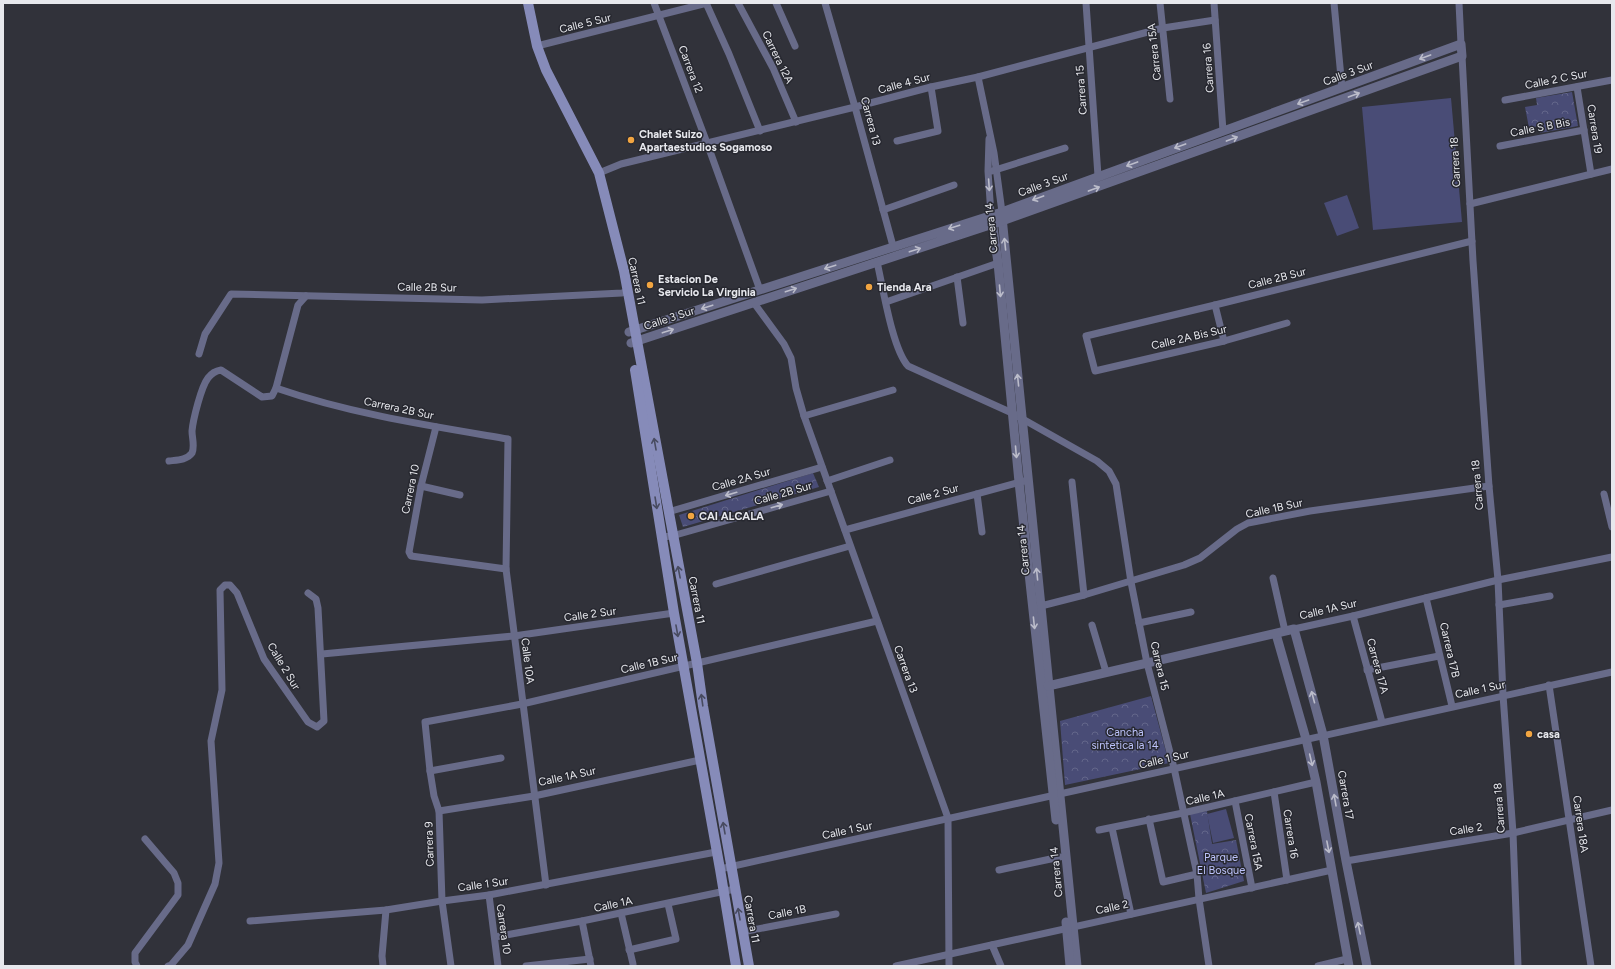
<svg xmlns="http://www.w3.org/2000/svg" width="1615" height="969" font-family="Figtree,sans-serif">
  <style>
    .park { fill: url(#park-crowns) }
    .pitch { fill: #494c76 }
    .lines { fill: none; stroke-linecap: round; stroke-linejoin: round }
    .minor { stroke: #686b89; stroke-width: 7 }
    .tertiary { stroke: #686b89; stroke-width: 9 }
    .secondary { stroke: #868bb9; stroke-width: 10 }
    .oneway { stroke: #bbbcca }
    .oneway2 { stroke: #484b60 }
    .poi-dot { fill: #f2a541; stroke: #272830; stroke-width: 1.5 }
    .labels { text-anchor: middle; stroke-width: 3; stroke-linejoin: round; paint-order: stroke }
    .street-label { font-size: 11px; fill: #e7e8ed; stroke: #272830 }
    .poi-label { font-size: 11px; font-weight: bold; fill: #e7e8ed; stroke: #272830; text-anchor: start }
    .park-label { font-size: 11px; fill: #bdc3fb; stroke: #272830 }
  </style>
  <defs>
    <pattern id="park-crowns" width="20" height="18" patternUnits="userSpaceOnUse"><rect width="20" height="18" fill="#494c76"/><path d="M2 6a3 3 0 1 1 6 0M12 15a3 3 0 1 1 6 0" fill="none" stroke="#63668a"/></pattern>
  </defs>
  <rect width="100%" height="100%" fill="#31323a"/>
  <g class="park">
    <path d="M1572 92 1578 126 1540 133 1539 126 1529 128 1525 107 1537 105 1536 98Z"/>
    <path d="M813 473 819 487 683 527 679 515Z"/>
    <path d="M1151 696 1169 763 1065 785 1060 721Z"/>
    <path d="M1207 811 1212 844 1236 840 1244 881 1206 893 1190 814Z"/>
  </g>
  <g class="pitch">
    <path d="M1451 98 1462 222 1373 230 1362 107Z"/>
    <path d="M1347 195 1359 228 1337 236 1324 203Z"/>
    <path d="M1226 809 1234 838 1213 843 1207 814Z"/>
  </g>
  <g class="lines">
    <g class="minor">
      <path d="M654 3 707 143 760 290"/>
      <path d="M706 3 729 54 760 131"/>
      <path d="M738 3 773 68 796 122"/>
      <path d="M776 3 795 46"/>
      <path d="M825 3 855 107 893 246"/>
      <path d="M1086 3 1098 176"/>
      <path d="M1160 3 1170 99"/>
      <path d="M1214 3 1223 131"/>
      <path d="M1334 3 1342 88"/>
      <path d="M1459 3 1461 44"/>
      <path d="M537 46 707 3"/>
      <path d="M1462 56 1473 261 1489 486 1498 580 1503 695 1513 833 1518 966"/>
      <path d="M978 77 994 153 1002 212"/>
      <path d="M1577 87 1591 174"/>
      <path d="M1505 100 1612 80"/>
      <path d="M989 139 988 171 991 215"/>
      <path d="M897 141 938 131 931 87"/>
      <path d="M1500 146 1584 130"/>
      <path d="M992 171 1065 148"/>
      <path d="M599 173 621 164 855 107 931 87 978 77 1163 28 1215 20"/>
      <path d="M1470 204 1612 169"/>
      <path d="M883 210 954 185"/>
      <path d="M877 262C883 287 892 348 908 366L1012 413 1097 461 1109 471 1116 484 1131 582 1147 663 1174 768 1197 874 1199 899 1209 966"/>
      <path d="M957 277 963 323"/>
      <path d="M886 302 998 263"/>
      <path d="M754 303 784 344 791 358 796 388 804 416 948 818 949 966"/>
      <path d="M1215 305 1224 341"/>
      <path d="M1287 323 1224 341 1095 371 1086 336 1215 305 1472 241"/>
      <path d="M199 354 205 334 231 294 482 300 622 293 628 291"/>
      <path d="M276 388C351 414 431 426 508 439L506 569 546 885"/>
      <path d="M804 416 893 390"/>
      <path d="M436 427 421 486 409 552 411 556 506 569"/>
      <path d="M169 461C177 460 187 460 192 453 195 446 192 438 192 431 193 420 201 387 208 378 211 374 215 371 221 370L262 397 272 396 276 388 298 305 306 296"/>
      <path d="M827 481 890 460"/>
      <path d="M1072 482 1084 595"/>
      <path d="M421 486 460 495"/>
      <path d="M977 494 982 532"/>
      <path d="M1604 494 1612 527"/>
      <path d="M668 512 822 467"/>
      <path d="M845 530 1024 481"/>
      <path d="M662 537 672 536 831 491"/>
      <path d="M1273 578 1285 631"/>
      <path d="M716 584 850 546"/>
      <path d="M1426 598 1452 706"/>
      <path d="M1499 605 1550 596"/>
      <path d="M1037 607 1084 595 1184 565 1200 558 1237 529 1248 523 1310 511 1489 486"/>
      <path d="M1353 616 1382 722"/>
      <path d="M1139 623 1191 612"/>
      <path d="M1092 625 1106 672"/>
      <path d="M1294 629 1353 616 1498 580 1612 557"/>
      <path d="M322 654 514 636 674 613"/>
      <path d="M1367 670 1439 656"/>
      <path d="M1549 685 1591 966"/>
      <path d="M430 771 501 758"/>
      <path d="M1274 792 1287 880"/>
      <path d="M1235 801 1252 888"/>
      <path d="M439 811 534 796 700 760"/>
      <path d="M1149 819 1163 882 1197 874"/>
      <path d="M1112 828 1131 914"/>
      <path d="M1099 830 1183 813 1316 782"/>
      <path d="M1346 861 1513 833 1612 810"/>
      <path d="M720 869 1612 672"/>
      <path d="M999 870 1060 857"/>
      <path d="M489 895 498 966"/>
      <path d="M621 913 633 964"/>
      <path d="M250 921 386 910 442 901 489 895 716 852"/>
      <path d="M582 921 591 966"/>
      <path d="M742 932 836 914"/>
      <path d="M495 937 582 921 735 889"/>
      <path d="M992 945 1001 966"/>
      <path d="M629 950 676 939 668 904"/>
      <path d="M137 966 135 962V953L178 895V883L174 873 145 839"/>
      <path d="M168 966 171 965 188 945 215 884 219 863 211 741 222 690 220 590 225 585H230L237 593 264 659 308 722 317 727 324 721 318 608 316 599 308 593"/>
      <path d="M383 966 382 956 386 910"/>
      <path d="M451 966 442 901 439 811 434 796 430 771 425 722 522 704 877 621"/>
      <path d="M526 966 590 959"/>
      <path d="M896 966 1332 870"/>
      <path d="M1318 966 1347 959"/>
    </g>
    <g class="tertiary">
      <path d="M1002 217 1077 966"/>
      <path d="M992 220 998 263 1019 482 1056 820"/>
      <path d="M629 332 1002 212 1461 44 1462 56 1002 221 631 343"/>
      <path d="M1276 634 1306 739 1316 782 1349 966"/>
      <path d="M1048 686 1294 629 1323 735 1346 861 1367 966"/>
      <path d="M1066 922 1070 966"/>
    </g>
    <g class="secondary">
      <path d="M528 3 537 46 546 70 599 173 624 271 697 663 703 706 749 966"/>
      <path d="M635 370 674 613 720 869 736 966"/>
    </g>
  </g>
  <defs><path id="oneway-shaft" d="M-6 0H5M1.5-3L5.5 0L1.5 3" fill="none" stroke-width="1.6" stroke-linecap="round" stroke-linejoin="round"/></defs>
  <g class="oneway">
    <use href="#oneway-shaft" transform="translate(1425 57) rotate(160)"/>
    <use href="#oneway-shaft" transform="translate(1354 95) rotate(-20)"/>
    <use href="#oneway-shaft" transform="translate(1303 102) rotate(160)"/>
    <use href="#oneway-shaft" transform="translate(1232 139) rotate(-20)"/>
    <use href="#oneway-shaft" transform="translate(1180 146) rotate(160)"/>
    <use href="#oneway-shaft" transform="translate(1132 164) rotate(160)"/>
    <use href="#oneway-shaft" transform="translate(989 185) rotate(86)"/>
    <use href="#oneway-shaft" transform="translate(1094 189) rotate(-20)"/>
    <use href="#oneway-shaft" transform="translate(1038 198) rotate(160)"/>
    <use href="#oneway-shaft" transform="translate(954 227) rotate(162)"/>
    <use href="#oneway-shaft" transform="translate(1005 244) rotate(-96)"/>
    <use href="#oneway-shaft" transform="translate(915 250) rotate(-18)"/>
    <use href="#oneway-shaft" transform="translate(830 267) rotate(162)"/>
    <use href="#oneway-shaft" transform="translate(791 290) rotate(-18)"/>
    <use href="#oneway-shaft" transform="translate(1000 291) rotate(85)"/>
    <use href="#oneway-shaft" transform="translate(707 307) rotate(162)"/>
    <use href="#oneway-shaft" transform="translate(668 331) rotate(-18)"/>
    <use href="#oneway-shaft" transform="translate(1018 380) rotate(-96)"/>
    <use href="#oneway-shaft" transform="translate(1016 452) rotate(85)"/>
    <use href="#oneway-shaft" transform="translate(731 494) rotate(164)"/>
    <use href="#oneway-shaft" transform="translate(777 506) rotate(-16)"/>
    <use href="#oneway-shaft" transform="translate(1037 574) rotate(-96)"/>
    <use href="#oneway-shaft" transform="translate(1034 623) rotate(84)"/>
    <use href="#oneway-shaft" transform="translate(1313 697) rotate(-105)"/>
    <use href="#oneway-shaft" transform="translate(1311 760) rotate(77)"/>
    <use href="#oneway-shaft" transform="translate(1335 800) rotate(-100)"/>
    <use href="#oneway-shaft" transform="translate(1328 847) rotate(79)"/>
    <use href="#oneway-shaft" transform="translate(1359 928) rotate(-102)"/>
  </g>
  <g class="oneway2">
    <use href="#oneway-shaft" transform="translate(655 444) rotate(-100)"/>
    <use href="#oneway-shaft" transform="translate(656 503) rotate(81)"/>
    <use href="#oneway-shaft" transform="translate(679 572) rotate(-101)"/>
    <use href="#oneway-shaft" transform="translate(677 631) rotate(80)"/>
    <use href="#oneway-shaft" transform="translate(702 700) rotate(-98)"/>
    <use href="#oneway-shaft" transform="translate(724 828) rotate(-100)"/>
    <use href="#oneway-shaft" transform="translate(739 914) rotate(-100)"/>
  </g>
  <g class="poi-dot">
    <circle cx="631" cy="140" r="4"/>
    <circle cx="650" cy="285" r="4"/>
    <circle cx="869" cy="287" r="4"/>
    <circle cx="691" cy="516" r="4"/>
    <circle cx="1529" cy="734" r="4"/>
  </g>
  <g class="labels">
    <g class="street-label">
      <text transform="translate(585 23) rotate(-14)" y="4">Calle 5 Sur</text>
      <text transform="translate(1154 52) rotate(-96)" y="4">Carrera 15A</text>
      <text transform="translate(778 57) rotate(64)" y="4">Carrera 12A</text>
      <text transform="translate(1208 68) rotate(-94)" y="4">Carrera 16</text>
      <text transform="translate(691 69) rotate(69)" y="4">Carrera 12</text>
      <text transform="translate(1348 73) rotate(-20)" y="4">Calle 3 Sur</text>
      <text transform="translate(1556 79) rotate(-11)" y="4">Calle 2 C Sur</text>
      <text transform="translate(904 83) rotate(-15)" y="4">Calle 4 Sur</text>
      <text transform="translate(1081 90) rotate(-94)" y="4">Carrera 15</text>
      <text transform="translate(871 121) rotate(75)" y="4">Carrera 13</text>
      <text transform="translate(1540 127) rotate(-11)" y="4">Calle S B Bis</text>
      <text transform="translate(1595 129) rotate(81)" y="4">Carrera 19</text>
      <text transform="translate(1455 162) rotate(-93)" y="4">Carrera 18</text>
      <text transform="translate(1043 184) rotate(-20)" y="4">Calle 3 Sur</text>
      <text transform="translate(991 228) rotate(-96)" y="4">Carrera 14</text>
      <text transform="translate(1277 278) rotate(-14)" y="4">Calle 2B Sur</text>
      <text transform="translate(637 281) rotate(78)" y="4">Carrera 11</text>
      <text transform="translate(427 287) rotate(1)" y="4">Calle 2B Sur</text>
      <text transform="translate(669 318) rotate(-18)" y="4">Calle 3 Sur</text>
      <text transform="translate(1189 337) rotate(-13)" y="4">Calle 2A Bis Sur</text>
      <text transform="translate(399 408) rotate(12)" y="4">Carrera 2B Sur</text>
      <text transform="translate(741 479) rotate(-16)" y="4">Calle 2A Sur</text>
      <text transform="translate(1477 485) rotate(-95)" y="4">Carrera 18</text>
      <text transform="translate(410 489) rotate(-78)" y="4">Carrera 10</text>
      <text transform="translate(783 493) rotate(-16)" y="4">Calle 2B Sur</text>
      <text transform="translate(933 494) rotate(-15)" y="4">Calle 2 Sur</text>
      <text transform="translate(1274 508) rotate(-12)" y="4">Calle 1B Sur</text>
      <text transform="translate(1023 550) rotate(-96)" y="4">Carrera 14</text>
      <text transform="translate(697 600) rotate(79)" y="4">Carrera 11</text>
      <text transform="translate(1328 609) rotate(-13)" y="4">Calle 1A Sur</text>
      <text transform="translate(590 614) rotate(-8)" y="4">Calle 2 Sur</text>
      <text transform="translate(1450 650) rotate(77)" y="4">Carrera 17B</text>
      <text transform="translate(528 661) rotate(83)" y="4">Calle 10A</text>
      <text transform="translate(649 663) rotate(-13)" y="4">Calle 1B Sur</text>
      <text transform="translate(284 666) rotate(59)" y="4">Calle 2 Sur</text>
      <text transform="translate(1160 666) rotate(77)" y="4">Carrera 15</text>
      <text transform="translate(1378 666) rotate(75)" y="4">Carrera 17A</text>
      <text transform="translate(906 669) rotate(70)" y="4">Carrera 13</text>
      <text transform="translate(1480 689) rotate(-12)" y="4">Calle 1 Sur</text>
      <text transform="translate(1164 759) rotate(-13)" y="4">Calle 1 Sur</text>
      <text transform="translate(567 776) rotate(-12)" y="4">Calle 1A Sur</text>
      <text transform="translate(1346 795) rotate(80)" y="4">Carrera 17</text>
      <text transform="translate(1205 797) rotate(-13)" y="4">Calle 1A</text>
      <text transform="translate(1499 808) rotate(-94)" y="4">Carrera 18</text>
      <text transform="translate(1581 824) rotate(82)" y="4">Carrera 18A</text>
      <text transform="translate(1466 829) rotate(-9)" y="4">Calle 2</text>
      <text transform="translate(847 830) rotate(-12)" y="4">Calle 1 Sur</text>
      <text transform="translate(1291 834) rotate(81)" y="4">Carrera 16</text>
      <text transform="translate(1254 842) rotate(79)" y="4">Carrera 15A</text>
      <text transform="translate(429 844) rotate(-92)" y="4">Carrera 9</text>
      <text transform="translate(1056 872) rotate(-96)" y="4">Carrera 14</text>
      <text transform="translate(483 884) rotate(-8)" y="4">Calle 1 Sur</text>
      <text transform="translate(613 904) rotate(-12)" y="4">Calle 1A</text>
      <text transform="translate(1112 907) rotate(-12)" y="4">Calle 2</text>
      <text transform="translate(787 912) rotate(-11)" y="4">Calle 1B</text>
      <text transform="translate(752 919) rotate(80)" y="4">Carrera 11</text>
      <text transform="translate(504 929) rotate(82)" y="4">Carrera 10</text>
    </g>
    <g class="poi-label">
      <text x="639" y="138">Chalet Suizo<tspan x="639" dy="13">Apartaestudios Sogamoso</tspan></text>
      <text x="658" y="283">Estacion De<tspan x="658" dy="13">Servicio La Virginia</tspan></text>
      <text x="877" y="291">Tienda Ara</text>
      <text x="699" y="520">CAI ALCALA</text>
      <text x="1537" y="738">casa</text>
    </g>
    <g class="park-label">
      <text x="1125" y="736">Cancha<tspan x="1125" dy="13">sintetica la 14</tspan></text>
      <text x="1221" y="861">Parque<tspan x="1221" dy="13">El Bosque</tspan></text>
    </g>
  </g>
  <rect width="1615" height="969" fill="none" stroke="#e7e8ed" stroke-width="8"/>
</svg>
